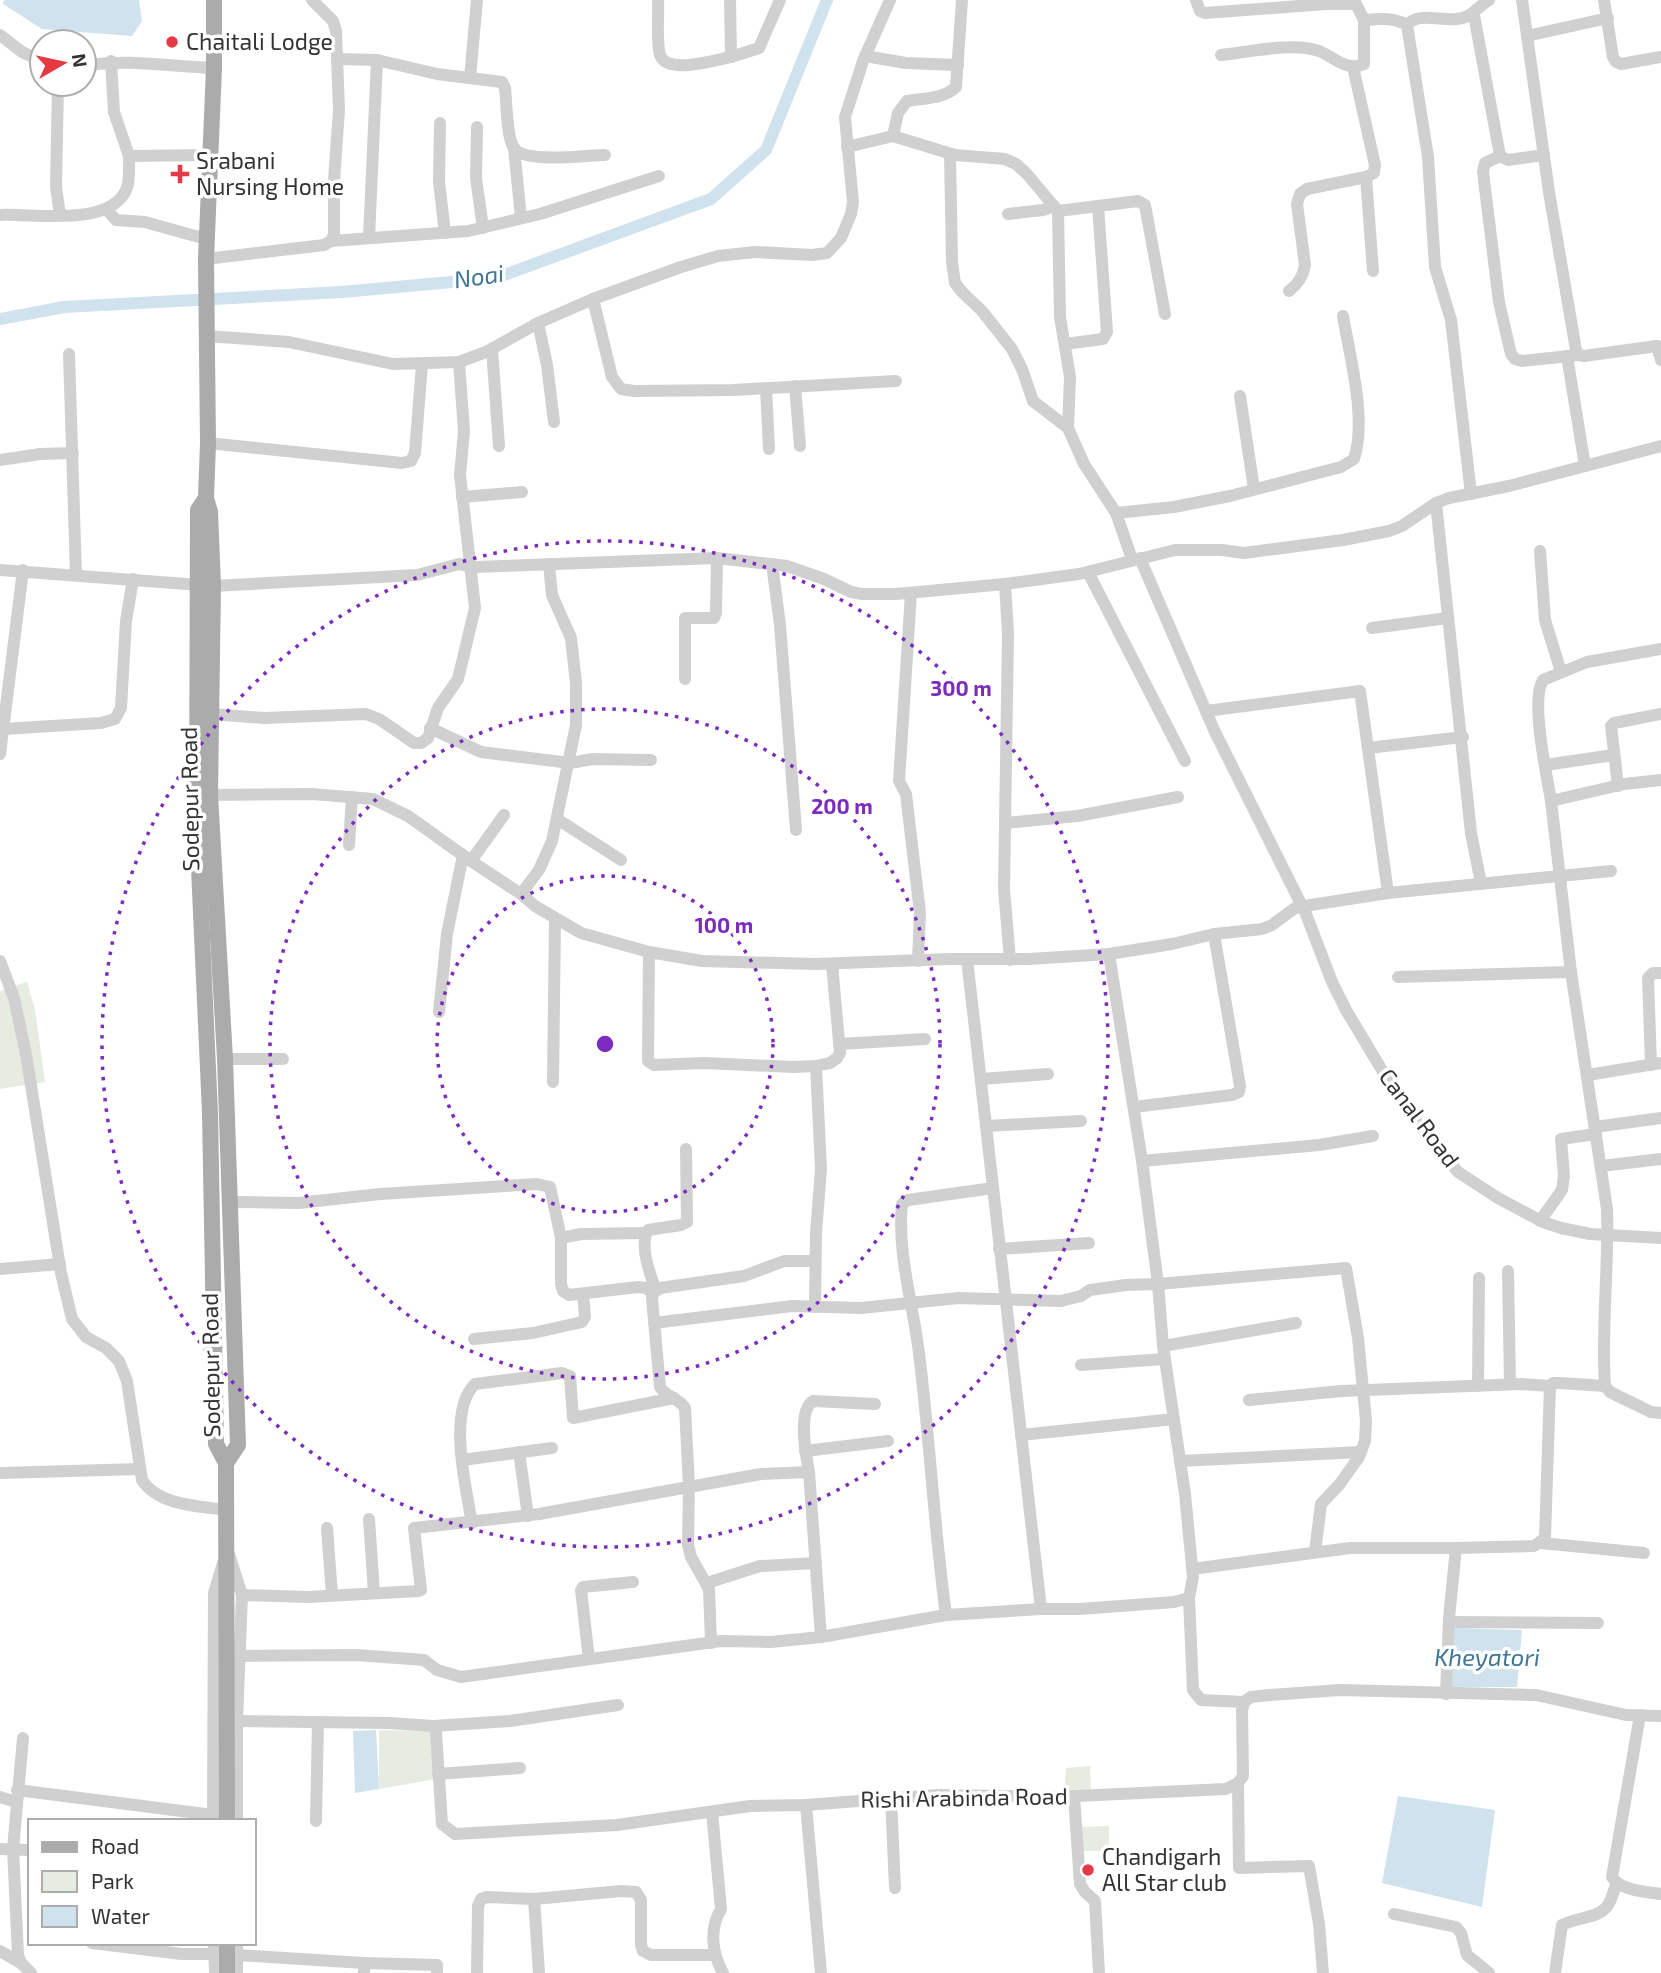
<svg xmlns="http://www.w3.org/2000/svg" width="1661" height="1973" font-family="'Exo 2',sans-serif">
  <style>
    .green { fill: #e6ecdf }
    .water { fill: #cfe2ee }
    .lines { fill: none; stroke-linecap: round; stroke-linejoin: round }
    .canal { stroke: #cfe2ee; stroke-width: 12 }
    .minor { stroke: #d0d0d0; stroke-width: 12 }
    .major { stroke: #ababab; stroke-width: 16 }
    .ring { fill: none; stroke: #7b2cbf; stroke-width: 3.5; stroke-dasharray: 3.5 7 }
    .poi-dot { fill: #e63946; stroke: #fff; stroke-width: 2.5 }
    .labels { text-anchor: middle; stroke-width: 7; stroke-linejoin: round; paint-order: stroke }
    .poi-label { font-size: 23px; fill: #333; stroke: #fff; text-anchor: start }
    .street-label { font-size: 23px; fill: #333; stroke: #fff }
    .water-label { font-size: 24px; font-style: italic; fill: #3f7597; stroke: #fff }
    .centre { fill: #7b2cbf; stroke: #fff; stroke-width: 3.5 }
    .ring-label { font-size: 21px; text-anchor: middle; font-weight: bold; fill: #7b2cbf; stroke: #fff; stroke-width: 7; stroke-linejoin: round; paint-order: stroke }
  </style>
  <rect width="100%" height="100%" fill="#fff"/>
  <g class="green">
    <path d="M27 982 35 1010 45 1082 0 1089V991Z"/>
    <path d="M379 1730 430 1731 436 1779 379 1789Z"/>
    <path d="M1090 1766 1091 1793 1064 1794 1066 1768Z"/>
    <path d="M1109 1826V1851H1080L1079 1827Z"/>
  </g>
  <g class="water">
    <path d="M4 0H139L142 21 132 36 42 29 3 4Z"/>
    <path d="M1454 1628 1522 1630 1517 1687H1452Z"/>
    <path d="M376 1730 379 1789 355 1793 353 1731Z"/>
    <path d="M1398 1796 1495 1810 1482 1907 1382 1883Z"/>
  </g>
  <g class="lines">
    <path class="canal" d="M0 319 64 307 342 292 496 278 711 199 766 150 827 0"/>
    <g class="minor">
      <path d="M658 0C659 15 656 41 660 55 667 75 714 60 731 57L730 0"/>
      <path d="M1196 0 1200 11 1205 13 1326 4H1356L1364 20C1379 19 1393 17 1407 25"/>
      <path d="M1522 0 1549 192 1576 350 1579 355 1584 356 1657 346 1661 360"/>
      <path d="M1604 0 1613 57 1616 62 1621 64 1661 57"/>
      <path d="M1474 15 1500 156 1508 160 1544 155"/>
      <path d="M0 35 22 52 42 61"/>
      <path d="M1527 36 1608 18"/>
      <path d="M1221 55C1249 52 1292 42 1319 51 1334 57 1347 72 1364 64V20"/>
      <path d="M865 56 906 63 958 65"/>
      <path d="M731 57 759 48 780 0"/>
      <path d="M337 59 377 60 437 74 502 82 505 88C507 103 506 136 514 148 526 164 585 155 605 155"/>
      <path d="M111 61 114 112 129 156 209 155"/>
      <path d="M84 66C128 58 169 67 214 68"/>
      <path d="M470 78 477 0"/>
      <path d="M58 84 56 187 60 215"/>
      <path d="M440 123 439 182 445 233"/>
      <path d="M477 127 476 178 483 228"/>
      <path d="M893 136 955 155 1005 159 1016 164 1027 174 1058 211"/>
      <path d="M847 147 893 136 898 113 907 101C923 98 944 99 956 87L962 0"/>
      <path d="M514 148 521 218"/>
      <path d="M950 154 952 262 955 283 962 292 982 311 1012 349 1022 369 1033 401 1068 428 1084 464 1116 513 1132 559"/>
      <path d="M1500 156 1485 163 1483 172 1499 302 1511 354 1515 359 1522 361 1579 355"/>
      <path d="M1366 177 1373 271"/>
      <path d="M107 210 116 220 145 222 206 239"/>
      <path d="M1008 214 1043 210 1054 206"/>
      <path d="M0 215C35 213 111 228 127 188 130 178 129 167 129 156"/>
      <path d="M369 238 377 60"/>
      <path d="M331 241 468 231 540 214 659 176"/>
      <path d="M206 259 324 245 331 241 334 235V180L339 110 336 31 333 21 312 0"/>
      <path d="M1289 291C1298 284 1303 277 1305 265L1297 204 1300 194 1307 189 1366 177 1374 173 1375 165 1353 67"/>
      <path d="M593 299 612 377 621 389 634 391 733 390 896 381"/>
      <path d="M538 323 547 365 554 422"/>
      <path d="M207 336 289 342 393 364 459 362 486 352 538 323 593 299 681 267 718 256 755 252 812 255 827 253 841 238 851 214 853 202 845 117 863 61 890 0"/>
      <path d="M1065 344 1103 339 1107 332 1098 206"/>
      <path d="M492 349 499 446"/>
      <path d="M69 354 76 575"/>
      <path d="M1567 356 1585 466"/>
      <path d="M795 386 800 446"/>
      <path d="M766 388 769 449"/>
      <path d="M1240 396 1254 489"/>
      <path d="M1068 428 1070 377 1060 317 1058 211 1138 201 1145 205 1165 314"/>
      <path d="M208 443 402 463 411 461 415 453 422 364"/>
      <path d="M0 460 40 454 73 453"/>
      <path d="M1471 494 1451 320 1435 267 1428 157 1407 25C1418 12 1440 21 1456 19 1472 18 1476 8 1489 0"/>
      <path d="M462 497 522 492"/>
      <path d="M1436 503 1471 833 1481 883"/>
      <path d="M1116 513 1174 507 1230 496 1341 467 1354 459C1367 419 1350 358 1343 316"/>
      <path d="M1540 551 1545 620 1561 672"/>
      <path d="M1140 558 1215 732 1306 914 1332 982 1346 1010 1401 1102 1418 1124 1458 1172 1498 1198 1543 1222 1561 1228 1590 1234 1661 1238"/>
      <path d="M772 564 780 625 796 830"/>
      <path d="M0 570 213 586 417 575 459 564 475 567 717 558 787 566 824 579 851 592 862 594H896L1005 584 1079 574 1175 550H1222L1244 553 1343 540 1389 531 1402 526 1436 503 1449 498 1509 486 1661 446"/>
      <path d="M1088 572 1185 761"/>
      <path d="M1005 584 1008 634 1004 889 1010 960"/>
      <path d="M911 593 899 781 906 794 920 913 918 961"/>
      <path d="M1372 628 1448 618"/>
      <path d="M685 679V618H714L716 613 717 558"/>
      <path d="M1206 711 1360 691 1388 893"/>
      <path d="M211 714 264 718 366 714 379 719 414 743H421L428 738 438 708 458 679 475 608 460 475 464 431 459 362"/>
      <path d="M430 728 481 752 570 763 593 759 651 760"/>
      <path d="M3 729 101 723 115 719 121 708 126 621 133 579"/>
      <path d="M1368 748 1463 737"/>
      <path d="M0 754 23 570"/>
      <path d="M1545 765 1614 755"/>
      <path d="M1661 780 1624 784 1551 801 1571 972 1607 1209C1609 1268 1601 1327 1605 1386L1610 1392 1651 1412 1661 1413"/>
      <path d="M1618 786 1611 726 1614 723 1661 714"/>
      <path d="M204 795 312 794 373 799 408 816 471 861 521 894 535 906 581 933 649 952 702 961 816 964 950 959H1029L1109 954 1172 944 1214 934 1262 929 1272 925 1295 908 1317 904 1388 893 1611 871"/>
      <path d="M1551 801C1547 776 1530 700 1543 680L1587 662 1661 649"/>
      <path d="M557 819 621 860"/>
      <path d="M1005 823 1077 816 1178 797"/>
      <path d="M349 845 352 797"/>
      <path d="M471 861 504 815"/>
      <path d="M521 894 539 870 552 841 576 725V683L571 638 552 595 549 564"/>
      <path d="M649 952 648 1061 654 1065 704 1063 794 1067 816 1066 830 1063 837 1058 840 1053 832 964"/>
      <path d="M967 959 1041 1609"/>
      <path d="M0 961 14 998 26 1054 61 1273 72 1319 86 1337 106 1348 119 1361 127 1381 142 1480C159 1506 198 1506 227 1510"/>
      <path d="M1398 977 1571 972"/>
      <path d="M439 1012 447 934 463 855"/>
      <path d="M839 1044 925 1039"/>
      <path d="M225 1059H283"/>
      <path d="M1651 1065 1648 978 1653 973H1661"/>
      <path d="M1588 1075 1661 1063"/>
      <path d="M981 1079 1048 1074"/>
      <path d="M553 1082 555 919"/>
      <path d="M1134 1107 1232 1095 1239 1092 1240 1086 1214 934"/>
      <path d="M986 1126 1081 1121"/>
      <path d="M1595 1127 1661 1118"/>
      <path d="M1142 1161 1319 1145 1373 1136"/>
      <path d="M1601 1166 1661 1159"/>
      <path d="M231 1202 299 1203 380 1194 537 1184 550 1187 561 1238"/>
      <path d="M1540 1221 1562 1190 1564 1176 1561 1139 1596 1134"/>
      <path d="M645 1233 581 1234 561 1238V1284L563 1291 569 1295 638 1287 646 1288 653 1293"/>
      <path d="M999 1249 1089 1243"/>
      <path d="M0 1269 60 1264"/>
      <path d="M1508 1271 1510 1384"/>
      <path d="M656 1290C650 1275 639 1245 648 1230L681 1225 687 1222 686 1149"/>
      <path d="M815 1307 816 1233 821 1169 816 1066"/>
      <path d="M654 1323 792 1306 861 1308 958 1298 1061 1301 1081 1296 1090 1290 1126 1285 1158 1284 1346 1268 1358 1338 1366 1421 1365 1441 1359 1457 1339 1485 1321 1504 1315 1552"/>
      <path d="M474 1339 533 1333 582 1322 585 1317 583 1294"/>
      <path d="M1163 1346 1296 1323"/>
      <path d="M1081 1365 1164 1359"/>
      <path d="M1478 1386 1479 1278"/>
      <path d="M1249 1400 1341 1391 1522 1384 1550 1386"/>
      <path d="M1021 1435 1174 1419"/>
      <path d="M805 1451 888 1441"/>
      <path d="M519 1452 528 1516"/>
      <path d="M462 1460 552 1448"/>
      <path d="M1180 1461 1361 1452"/>
      <path d="M0 1473 140 1469"/>
      <path d="M369 1519 374 1593"/>
      <path d="M472 1523C466 1488 447 1411 475 1384L562 1373 570 1376 573 1418 674 1398"/>
      <path d="M327 1528 332 1595"/>
      <path d="M1541 1543 1644 1553"/>
      <path d="M229 1554 242 1595 237 1721V1821"/>
      <path d="M1192 1569 1350 1548H1456"/>
      <path d="M707 1583 760 1566 816 1563"/>
      <path d="M242 1595 308 1597 419 1591 421 1590 414 1528 539 1514 761 1474 809 1472"/>
      <path d="M1189 1598 1193 1690 1201 1700 1244 1702"/>
      <path d="M946 1615C934 1528 930 1440 919 1353 913 1304 897 1253 902 1204L908 1200 993 1188"/>
      <path d="M1449 1622 1598 1623"/>
      <path d="M821 1637 809 1472C806 1455 797 1412 813 1401L875 1404"/>
      <path d="M711 1643 709 1589 691 1557 688 1545 689 1486 685 1408C679 1398 666 1397 660 1387L652 1298 653 1293 660 1288 744 1276 784 1261H815"/>
      <path d="M239 1656 356 1655 424 1660 437 1670 461 1677 721 1641 771 1642 821 1637 946 1615 1041 1609H1080L1174 1602 1189 1598 1193 1577 1185 1494 1163 1346 1158 1284 1142 1161 1109 954"/>
      <path d="M589 1659 581 1590 583 1587 633 1582"/>
      <path d="M1446 1694 1449 1618 1456 1548 1534 1546 1545 1538 1550 1386 1553 1383H1560L1605 1386"/>
      <path d="M1640 1715 1612 1877C1621 1891 1646 1892 1661 1894"/>
      <path d="M237 1721 390 1723 433 1726 436 1732 442 1824 455 1834 617 1825 750 1806 806 1805 937 1795 1055 1797 1226 1789 1238 1783 1243 1776 1242 1711 1244 1702 1251 1697 1269 1695 1340 1690 1536 1695 1626 1715 1661 1716"/>
      <path d="M433 1726 510 1721 618 1705"/>
      <path d="M23 1738 13 1849 18 1955 21 1963 31 1973"/>
      <path d="M438 1774 520 1768"/>
      <path d="M1238 1783 1239 1868 1309 1866 1319 1924 1323 1973"/>
      <path d="M17 1790 213 1815"/>
      <path d="M1074 1796 1080 1884 1085 1892 1095 1901 1099 1973"/>
      <path d="M0 1797 16 1802"/>
      <path d="M891 1798 895 1888"/>
      <path d="M806 1805 821 1973"/>
      <path d="M712 1812 721 1909C709 1929 712 1953 723 1973"/>
      <path d="M213 1821 214 1593 223 1563"/>
      <path d="M316 1821 318 1722"/>
      <path d="M0 1849 30 1850"/>
      <path d="M534 1899 539 1973"/>
      <path d="M1394 1914 1456 1927 1461 1933 1467 1955 1489 1973"/>
      <path d="M92 1943 182 1954H215"/>
      <path d="M214 1943 215 1973"/>
      <path d="M0 1951 21 1963"/>
      <path d="M237 1955 364 1963V1973"/>
      <path d="M364 1963 437 1965V1973"/>
      <path d="M237 1973V1943"/>
      <path d="M477 1973 478 1906 481 1899 487 1897 534 1899 621 1891 636 1892 641 1900V1945L643 1951 651 1955H713"/>
      <path d="M1555 1973 1562 1925C1576 1917 1599 1919 1608 1905 1612 1899 1614 1890 1616 1884"/>
    </g>
    <g class="major">
      <path d="M214 0V68L206 259 208 443 206 498 210 512 213 586 210 795 225 1059 238 1445 226 1463 227 1821"/>
      <path d="M206 498 198 510 197 824 210 1113 216 1444 226 1463"/>
      <path d="M227 1943V1973"/>
    </g>
  </g>
  <g class="ring">
    <circle cx="605" cy="1044" r="168"/>
    <circle cx="605" cy="1044" r="335"/>
    <circle cx="605" cy="1044" r="503"/>
  </g>
  <g class="poi-dot">
    <circle cx="172" cy="42" r="7"/>
    <path d="M176.5 163.5h7v7h7v7h-7v7h-7v-7h-7v-7h7z"/>
    <circle cx="1088" cy="1870" r="7"/>
  </g>
  <g class="labels">
    <g class="poi-label">
      <text x="186" y="50">Chaitali Lodge</text>
      <text x="196" y="169">Srabani<tspan x="196" dy="26">Nursing Home</tspan></text>
      <text x="1102" y="1865">Chandigarh<tspan x="1102" dy="26">All Star club</tspan></text>
    </g>
    <g class="street-label">
      <text transform="translate(190 799) rotate(-91)" y="8">Sodepur Road</text>
      <text transform="translate(1419 1118) rotate(53)" y="8">Canal Road</text>
      <text transform="translate(211 1365) rotate(-91)" y="8">Sodepur Road</text>
      <text transform="translate(964 1798) rotate(-1)" y="8">Rishi Arabinda Road</text>
    </g>
    <g class="water-label">
      <text transform="translate(479 277) rotate(-8)" y="8">Noai</text>
      <text x="1487" y="1666">Kheyatori</text>
    </g>
  </g>
  <circle cx="605" cy="1044" r="10" class="centre"/>
  <g class="ring-label">
    <text x="961" y="696">300 m</text>
    <text x="842" y="814">200 m</text>
    <text x="724" y="933">100 m</text>
  </g>
  <rect x="28" y="1819" width="228" height="126" fill="#ffffff" stroke="#adadad" stroke-width="2"/>
  <rect x="42" y="1842" width="35" height="10" fill="#ababab" stroke="#adadad" stroke-width="2"/>
  <text x="91" y="1854" font-size="21" fill="#333333">Road</text>
  <rect x="42" y="1871" width="35" height="21" fill="#e6ecdf" stroke="#adadad" stroke-width="2"/>
  <text x="91" y="1889" font-size="21" fill="#333333">Park</text>
  <rect x="42" y="1906" width="35" height="21" fill="#cfe2ee" stroke="#adadad" stroke-width="2"/>
  <text x="91" y="1924" font-size="21" fill="#333333">Water</text>
  <g transform="translate(63 63) rotate(81)"><circle r="33" fill="#ffffff" stroke="#adadad" stroke-width="2"/>
  <path d="M0-5L12 26L0 18L-12 26Z" fill="#e63946"/>
  <text y="-10" font-size="19" font-weight="bold" text-anchor="middle" fill="#333333">N</text>
  </g>
</svg>
